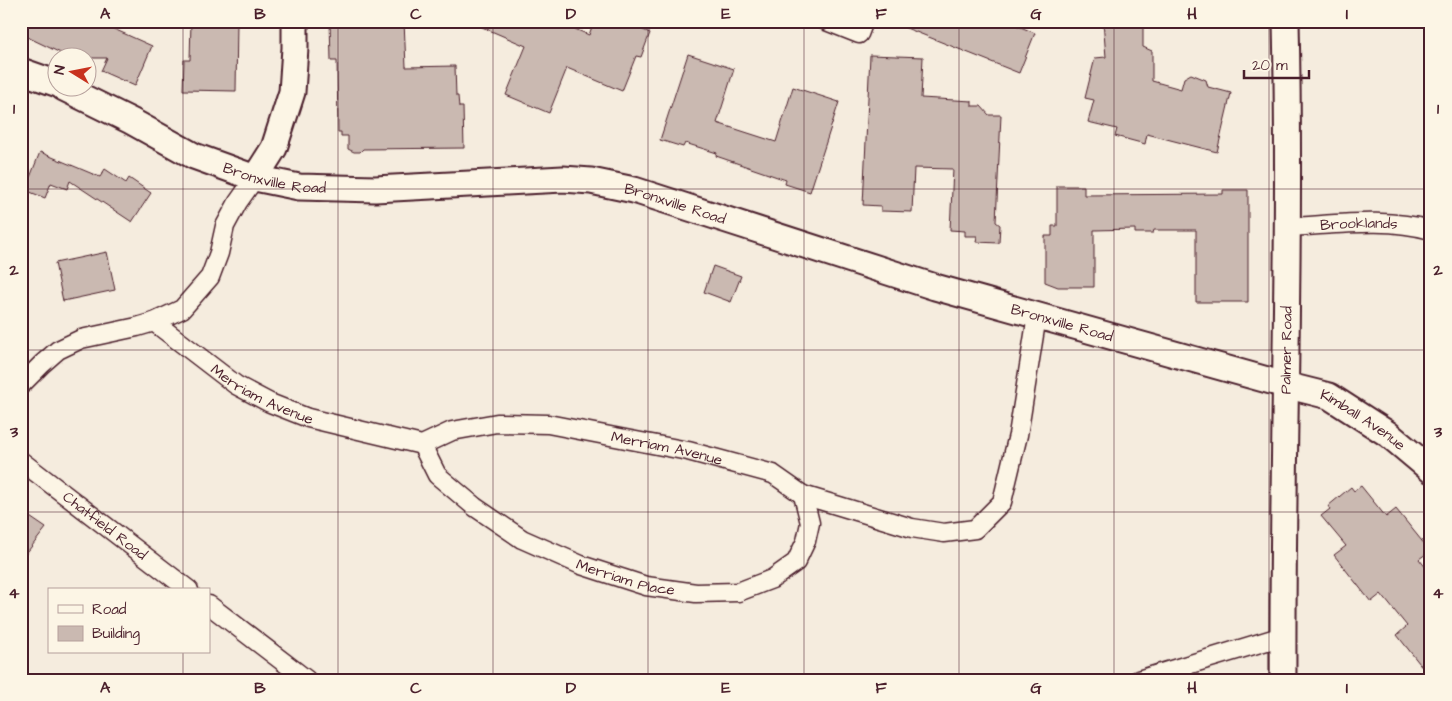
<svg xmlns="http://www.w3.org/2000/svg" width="1452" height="701" font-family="'Architects Daughter',sans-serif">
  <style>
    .building { fill: #cab9b1; stroke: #4a1f2b }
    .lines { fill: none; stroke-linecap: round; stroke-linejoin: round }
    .street-casing { stroke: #4a1f2b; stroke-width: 21 }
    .secondary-casing { stroke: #4a1f2b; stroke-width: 29 }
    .street { stroke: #fcf5e5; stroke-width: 18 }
    .secondary { stroke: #fcf5e5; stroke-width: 25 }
    .grid { fill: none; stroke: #4a1f2b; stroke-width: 1; stroke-opacity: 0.55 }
    .labels { text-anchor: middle; stroke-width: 4; stroke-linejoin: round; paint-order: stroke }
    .street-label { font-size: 15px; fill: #4a1f2b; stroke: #fcf5e5 }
    .neatline { fill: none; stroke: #4a1f2b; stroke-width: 2 }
    .grid-label { font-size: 16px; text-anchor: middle; font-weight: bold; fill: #4a1f2b }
  </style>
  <rect width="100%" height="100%" fill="#f5ecde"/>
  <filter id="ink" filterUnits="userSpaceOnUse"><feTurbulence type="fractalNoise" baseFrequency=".02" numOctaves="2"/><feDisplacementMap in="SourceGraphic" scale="10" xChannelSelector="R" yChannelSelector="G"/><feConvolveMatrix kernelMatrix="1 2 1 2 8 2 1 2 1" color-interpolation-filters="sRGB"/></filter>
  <g filter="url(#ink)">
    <g class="building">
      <path d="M21 21H96L152 46 135 86 101 71 107 58H71L21 34Z"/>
      <path d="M191 21H237L236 91 183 90 184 60H190Z"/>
      <path d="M330 21H404L406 67 455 66 456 96H458L459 107H463L464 148 363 149 360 152H354L348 149V136H341V132H338L337 61H331Z"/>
      <path d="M468 21H556L589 35 594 21H622L650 33 641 57 636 56 622 91 567 68 549 113 506 95 526 46Z"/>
      <path d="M891 21H1006L1035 33 1019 73 891 22Z"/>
      <path d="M1103 21H1143V47L1152 51V81L1181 89 1184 78 1191 74 1206 80 1208 87 1231 93 1217 152 1147 134 1145 144 1115 136 1117 129 1088 122 1094 100 1085 98 1095 58 1106 57Z"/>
      <path d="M688 54 734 69 717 123 776 142 793 87 839 102 810 192 785 184 786 180 716 156 717 153 685 143 683 147 660 140Z"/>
      <path d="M870 55 923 57 921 98 972 101V106H981L989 115H1001L996 222 1000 225 999 243 976 242 977 236H965V231L950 230 953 169 914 168 912 212 881 211V206L863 205Z"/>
      <path d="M40 152 100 177 105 169 126 183 129 178 151 193 132 222 70 181 67 189 51 183 45 198 25 190Z"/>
      <path d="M1057 186H1084V195L1223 194V190H1248V302H1196V230H1154L1153 233H1135V229L1094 230V287H1058L1045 282V236H1052V226H1057Z"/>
      <path d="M107 252 115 290 63 301 55 263Z"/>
      <path d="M713 266 741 276 731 302 704 292Z"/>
      <path d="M1361 486 1386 517 1396 509 1430 551 1419 559 1431 574V678L1397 635 1407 626 1381 594 1371 602 1334 555 1346 546 1321 516 1330 509 1328 506 1351 487 1354 491Z"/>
      <path d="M21 511 46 528 21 560Z"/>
    </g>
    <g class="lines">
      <g class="street-casing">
        <g id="street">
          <path d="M826 21 859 34 864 21"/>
          <path id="s1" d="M1288 227C1335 225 1385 217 1431 230"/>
          <path id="s2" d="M154 322 236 385 270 403 308 418 422 445 452 431 497 423 548 424 688 451 773 474 803 495 912 528 944 533 975 529 1002 502 1018 435 1037 316"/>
          <path d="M21 385 42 364 58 350 81 339 137 327 154 322 182 309 210 277 219 253 225 226 238 202 255 178"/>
          <path id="s3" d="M422 445 437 475 475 507 522 539 581 565 646 586 696 593 738 592 772 579 796 562 806 541 810 523 803 495"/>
          <path id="s4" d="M21 461 189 590"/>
          <path d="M209 605 307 680"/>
          <path d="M1138 680 1283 636"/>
        </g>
      </g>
      <g class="secondary-casing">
        <g id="secondary">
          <path d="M21 71 58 84"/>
          <path id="s5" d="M64 88 131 121 194 156 255 178 299 187 375 189 563 179 591 181 634 190 935 287 1285 385 1329 396 1388 434 1431 470"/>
          <path d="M255 178 274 148 292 92 295 48V21"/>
          <path id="s6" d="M1283 680C1282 460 1291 241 1286 21"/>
        </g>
      </g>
      <use href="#street" class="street"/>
      <use href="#secondary" class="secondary"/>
    </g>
  </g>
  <path class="grid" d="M183 21V590M338 21V680M493 21V680M648 21V680M804 21V680M959 21V680M1114 21V680M1269 21V680M21 189H1431M21 350H1431M21 512H1431M183 652V680"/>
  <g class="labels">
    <g class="street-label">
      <text dy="5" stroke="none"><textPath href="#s5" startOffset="231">Bronxville Road</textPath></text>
      <text dy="5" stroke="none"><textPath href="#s5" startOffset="636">Bronxville Road</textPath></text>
      <text dy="5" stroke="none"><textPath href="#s1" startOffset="71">Brooklands</textPath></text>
      <text dy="5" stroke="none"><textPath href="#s5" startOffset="1041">Bronxville Road</textPath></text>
      <text dy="5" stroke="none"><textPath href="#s6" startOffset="330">Palmer Road</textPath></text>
      <text dy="5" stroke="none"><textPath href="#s2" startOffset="131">Merriam Avenue</textPath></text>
      <text dy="5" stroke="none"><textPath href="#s5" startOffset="1359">Kimball Avenue</textPath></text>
      <text dy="5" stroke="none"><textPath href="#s2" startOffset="551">Merriam Avenue</textPath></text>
      <text dy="5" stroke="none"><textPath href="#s4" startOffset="106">Chatfield Road</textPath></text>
      <text dy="5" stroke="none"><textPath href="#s3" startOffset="251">Merriam Place</textPath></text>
    </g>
  </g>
  <rect width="1452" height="701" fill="none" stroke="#fcf5e5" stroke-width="55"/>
  <rect x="48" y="588" width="162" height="65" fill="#fcf5e5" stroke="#b59f9b"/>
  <rect x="58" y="605" width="25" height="8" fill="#fcf5e5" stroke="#b59f9b"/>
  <text x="92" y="614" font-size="15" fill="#4a1f2b">Road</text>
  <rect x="58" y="626" width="25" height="15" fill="#cab9b1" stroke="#b59f9b"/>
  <text x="92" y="638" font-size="15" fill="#4a1f2b">Building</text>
  <g transform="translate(72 72) rotate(280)"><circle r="24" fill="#fcf5e5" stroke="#b59f9b"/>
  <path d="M0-4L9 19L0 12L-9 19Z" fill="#c8321e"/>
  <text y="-8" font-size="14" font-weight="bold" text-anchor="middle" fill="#4a1f2b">N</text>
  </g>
  <path d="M1244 70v8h65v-8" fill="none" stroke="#4a1f2b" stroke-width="2.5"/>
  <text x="1252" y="70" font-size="15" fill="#4a1f2b" stroke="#fcf5e5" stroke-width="4" paint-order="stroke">20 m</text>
  <rect x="28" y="28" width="1396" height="646" class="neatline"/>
  <g class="grid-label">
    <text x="105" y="19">A</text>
    <text x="260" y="19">B</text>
    <text x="416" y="19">C</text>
    <text x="571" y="19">D</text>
    <text x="726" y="19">E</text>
    <text x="881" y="19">F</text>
    <text x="1036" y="19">G</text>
    <text x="1192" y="19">H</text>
    <text x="1347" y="19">I</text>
    <text x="14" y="114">1</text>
    <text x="1438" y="114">1</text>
    <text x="14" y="275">2</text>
    <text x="1438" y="275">2</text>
    <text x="14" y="437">3</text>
    <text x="1438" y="437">3</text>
    <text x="14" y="598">4</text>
    <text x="1438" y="598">4</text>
    <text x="105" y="693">A</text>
    <text x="260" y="693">B</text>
    <text x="416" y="693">C</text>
    <text x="571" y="693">D</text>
    <text x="726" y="693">E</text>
    <text x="881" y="693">F</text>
    <text x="1036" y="693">G</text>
    <text x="1192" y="693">H</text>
    <text x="1347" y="693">I</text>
  </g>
</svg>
